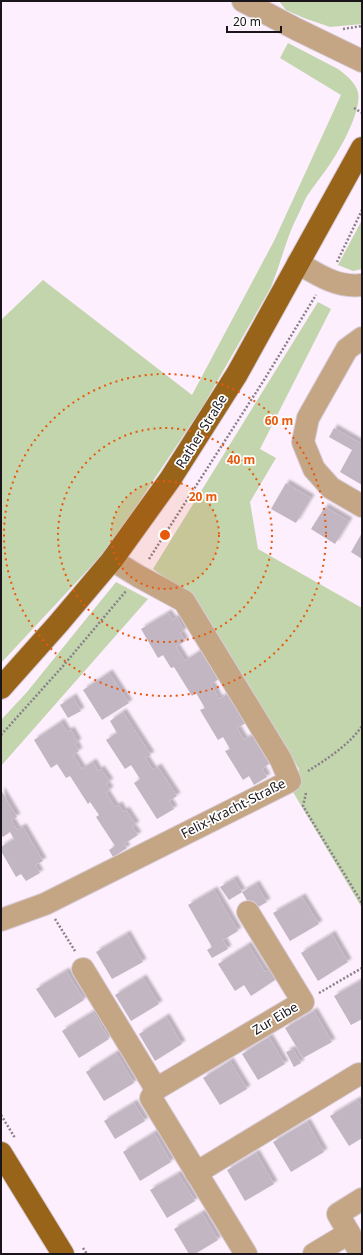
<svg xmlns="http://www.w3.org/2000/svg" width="363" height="1255" font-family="'Noto Sans',sans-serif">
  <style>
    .green { fill: #c2d5ad }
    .building { fill: #c2b6c2; filter: url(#shadow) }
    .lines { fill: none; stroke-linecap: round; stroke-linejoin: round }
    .minor-casing { stroke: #d9ccd9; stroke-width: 24 }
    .major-casing { stroke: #d9ccd9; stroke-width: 24 }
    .path { stroke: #898089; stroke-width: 2.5; stroke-dasharray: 2 2; stroke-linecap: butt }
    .minor { stroke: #c4a685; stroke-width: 22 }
    .major { stroke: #98641a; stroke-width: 22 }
    .ring { fill: none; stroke: #e8590c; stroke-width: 2; stroke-dasharray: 2 4 }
    .labels { text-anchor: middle; stroke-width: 3.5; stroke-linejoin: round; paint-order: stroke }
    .street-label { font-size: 13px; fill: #1a151a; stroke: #fff }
    .centre { fill: #e8590c; stroke: #fff; stroke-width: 2 }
    .ring-label { font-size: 12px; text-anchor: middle; font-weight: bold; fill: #e8590c; stroke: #fff; stroke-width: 3.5; stroke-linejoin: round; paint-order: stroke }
  </style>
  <defs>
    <filter id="shadow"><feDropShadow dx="3.5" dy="-3.5" stdDeviation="1" flood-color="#0004"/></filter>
  </defs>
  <rect width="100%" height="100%" fill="#fdeffd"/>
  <g class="green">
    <path d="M279 1H362V24L330 27 304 18 286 10Z"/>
    <path d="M288 43 338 69C346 75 355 82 358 92 362 110 341 148 330 164 323 175 314 185 307 196 304 201 302 207 299 213 286 237 281 264 270 289L203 406 109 547 1 663V320L43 280 192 395 274 241 341 95 280 58Z"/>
    <path d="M362 220V269L353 271 338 265Z"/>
    <path d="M318 302 331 309 260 449 276 458 250 502 258 549 362 608V908L293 792 299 769 192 594 168 580 153 569Z"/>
    <path d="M116 582 148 599 1 766V720L27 692Z"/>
  </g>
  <g class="building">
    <path d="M334 428 362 444V485L340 472 352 450 329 437Z"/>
    <path d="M286 483 311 498 296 523 271 509Z"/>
    <path d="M325 507 349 521 335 544 311 529Z"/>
    <path d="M362 533V559L351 552Z"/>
    <path d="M168 613 173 620 177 617 184 631 180 633 185 641 176 647 185 661 202 650 219 679 211 684 219 699 228 694 246 723 237 728 244 740 253 735 258 744 262 742 270 763 262 769 267 777 254 785 249 776 243 780 225 751 230 749 223 737 218 740 200 710 205 708 196 693 192 696 174 667 171 668 163 655 158 658 141 629Z"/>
    <path d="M109 673 129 703 102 720 83 690Z"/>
    <path d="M73 697 81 711 68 718 60 705Z"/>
    <path d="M123 712 151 755 145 758 153 770 158 767 177 796 169 801 174 809 157 819 134 783 140 779 131 765 125 769 106 740 117 733 110 721Z"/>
    <path d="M61 722 67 732 71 730 78 742 75 744 79 751 73 755 82 769 93 762 98 771 101 769 110 782 106 784 110 790 106 793 115 807 119 805 123 812 126 810 136 825 132 827 138 835 124 844 127 848 113 857 109 850 115 846 96 817 99 815 90 802 88 804 70 776 66 778 57 764 51 768 34 740Z"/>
    <path d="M1 790 17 817 11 820 17 830 23 827 43 861 35 865 40 873 26 881 21 874 16 877 1 851V847L14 839 10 832 3 837 1 834Z"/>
    <path d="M234 879 242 892 229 900 220 887Z"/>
    <path d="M256 884 267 902 253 910 242 892Z"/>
    <path d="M214 890 238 931 223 940 228 949 212 958 207 950 212 947 188 905Z"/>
    <path d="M302 897 319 924 290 941 273 913Z"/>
    <path d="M127 934 143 962 112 979 96 952Z"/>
    <path d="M332 934 348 962 318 981 301 953Z"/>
    <path d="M248 945 265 972 272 969 278 978 251 996 244 985 235 991 218 964Z"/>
    <path d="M66 971 84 1000 55 1018 36 989Z"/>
    <path d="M143 978 159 1004 131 1021 115 995Z"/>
    <path d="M362 980V1019L351 1025 334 996Z"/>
    <path d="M314 1011 332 1042 303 1058 285 1028Z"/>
    <path d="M93 1012 109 1039 79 1058 62 1031Z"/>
    <path d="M166 1017 182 1044 155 1061 139 1034Z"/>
    <path d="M269 1037 285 1064 258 1080 242 1054Z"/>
    <path d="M293 1049 301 1063 294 1067 286 1052Z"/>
    <path d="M116 1053 134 1083 104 1101 86 1072Z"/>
    <path d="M230 1061 247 1089 220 1105 203 1078Z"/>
    <path d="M357 1100 362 1107V1138L349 1146 330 1116Z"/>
    <path d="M134 1103 145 1121 115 1139 104 1121Z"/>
    <path d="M307 1122 324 1152 291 1172 273 1142Z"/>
    <path d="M154 1133 171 1162 140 1181 123 1152Z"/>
    <path d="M256 1153 274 1184 245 1201 227 1170Z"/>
    <path d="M178 1174 195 1201 167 1218 150 1190Z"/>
    <path d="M202 1213 218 1240 195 1254H189L174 1229Z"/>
  </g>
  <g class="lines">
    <g class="minor-casing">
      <g id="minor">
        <path d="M243 1 296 29 362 61"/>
        <path d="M298 263C318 275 338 288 362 285"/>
        <path d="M362 338 347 349 308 418 303 442 314 469 331 488 362 506"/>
        <path d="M1 920 45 904 290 781 281 760 184 601 138 576 112 560"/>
        <path d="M83 969 156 1089"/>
        <path d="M196 1173 359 1074"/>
        <path d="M246 1254 151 1098 156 1089 303 1002 248 912"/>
        <path d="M314 1254 349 1233"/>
        <path d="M361 1254 338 1214 362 1199"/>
      </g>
    </g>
    <g class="major-casing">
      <g id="major">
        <path d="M1 688 58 624 112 560 171 478 237 374 362 148"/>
        <path d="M1 1153 63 1254"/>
      </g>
    </g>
    <g class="path">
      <path d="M343 29 362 26"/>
      <path d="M354 108 362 113"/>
      <path d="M337 262 362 210"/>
      <path d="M149 559 264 380 316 295"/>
      <path d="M1 735 63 666 126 591"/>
      <path d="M308 771C327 759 349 745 362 726"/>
      <path d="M306 793 303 806 362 903"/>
      <path d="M55 919 75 951"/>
      <path d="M319 993 362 968"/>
      <path d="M1 1115 15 1138"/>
      <path d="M83 1248 87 1254"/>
    </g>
    <use href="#minor" class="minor"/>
    <use href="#major" class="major"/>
  </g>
  <circle cx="165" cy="535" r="54" fill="#e8590c" fill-opacity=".12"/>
  <g class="ring">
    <circle cx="165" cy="535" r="54"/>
    <circle cx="165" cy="535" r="107"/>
    <circle cx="165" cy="535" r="161"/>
  </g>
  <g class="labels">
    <g class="street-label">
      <text transform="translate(201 431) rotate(-58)" y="5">Rather Straße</text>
      <text transform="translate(233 808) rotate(-27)" y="5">Felix-Kracht-Straße</text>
      <text transform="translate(275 1018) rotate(-31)" y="5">Zur Eibe</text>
    </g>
  </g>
  <circle cx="165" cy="535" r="6" class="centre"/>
  <g class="ring-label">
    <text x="279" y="425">60 m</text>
    <text x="241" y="464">40 m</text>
    <text x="203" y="501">20 m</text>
  </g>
  <rect width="363" height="1255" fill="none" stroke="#1a151a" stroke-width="4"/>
  <path d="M227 26v6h54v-6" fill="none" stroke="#1a151a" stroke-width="2"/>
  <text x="233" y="26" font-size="12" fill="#1a151a" stroke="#ffffff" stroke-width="3" paint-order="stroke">20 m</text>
</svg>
